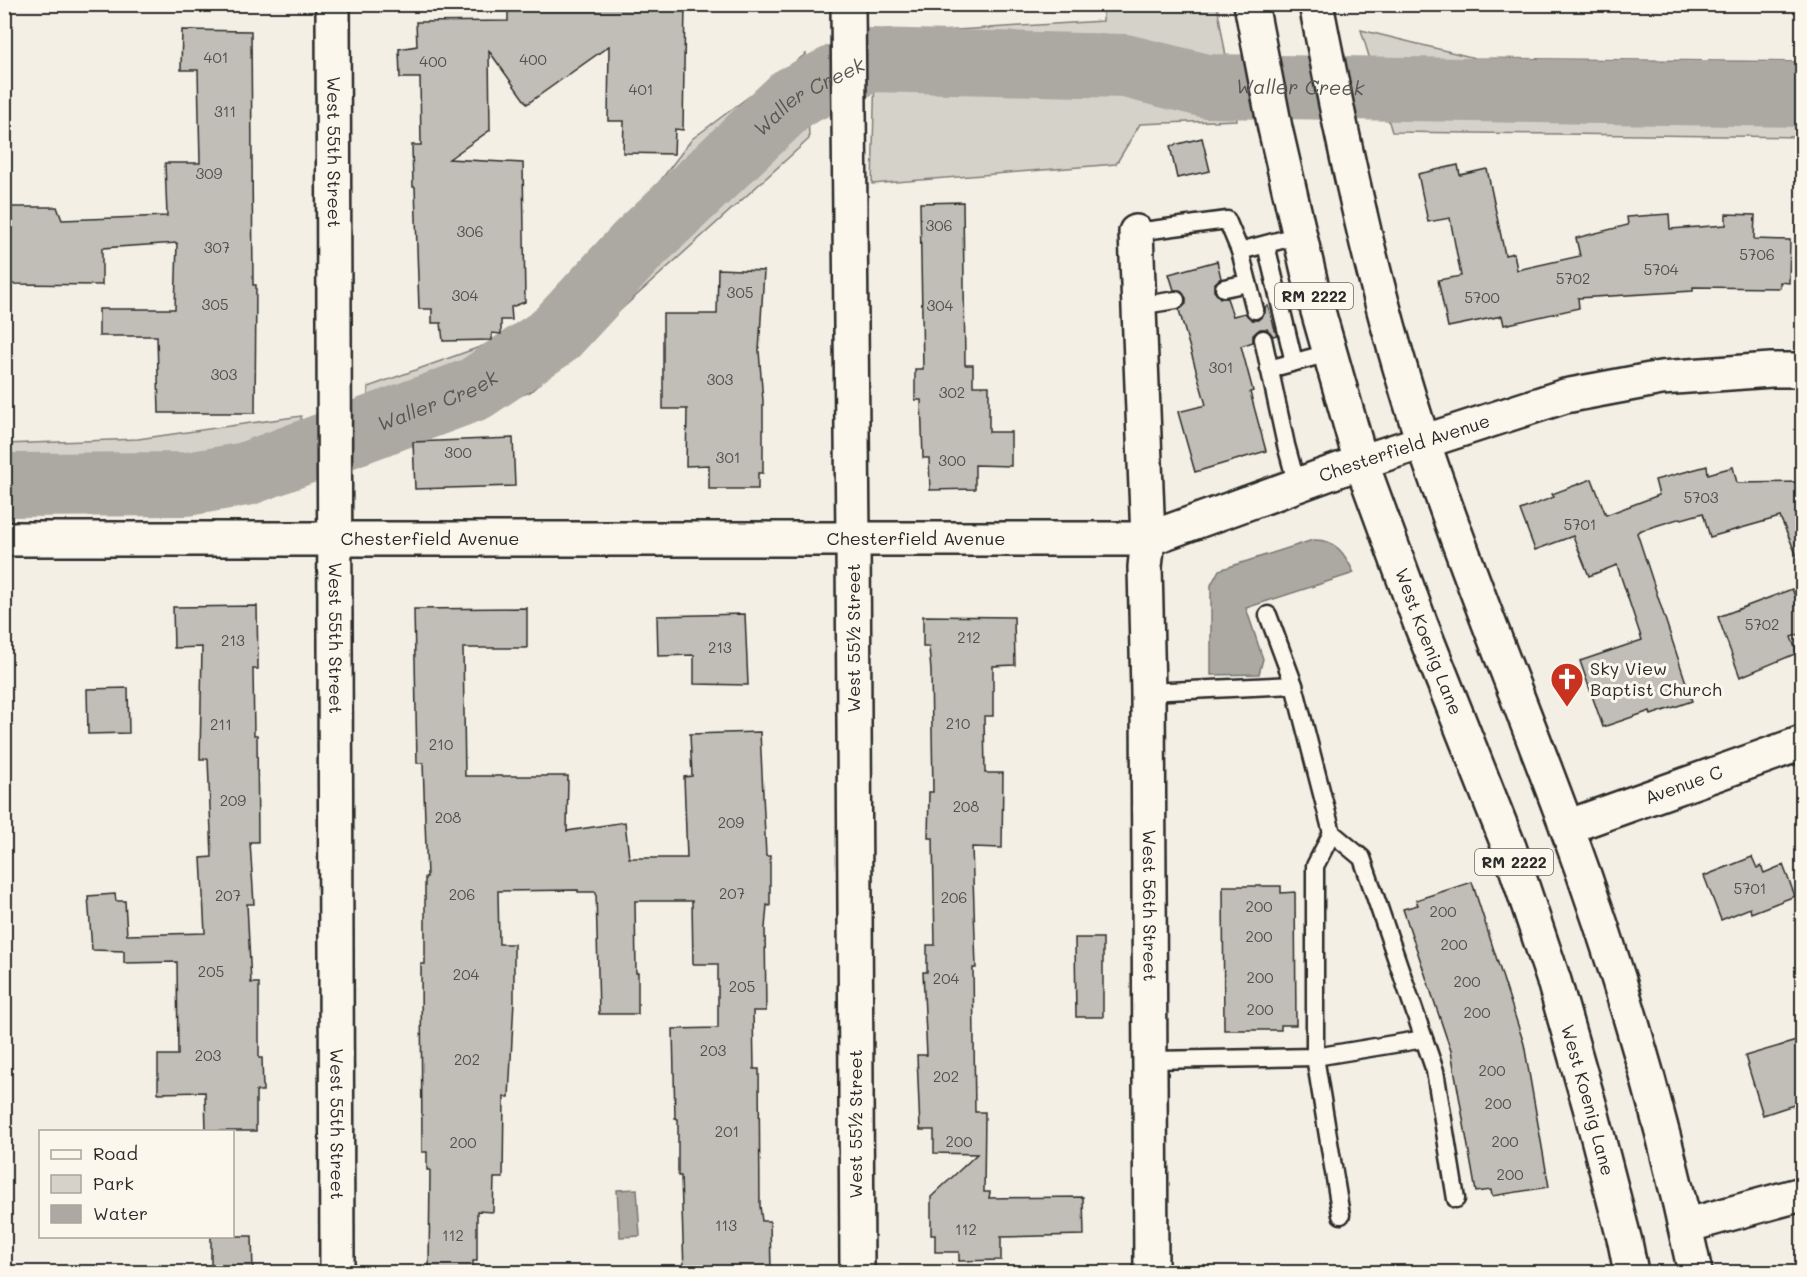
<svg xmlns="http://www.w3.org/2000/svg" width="1807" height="1277" font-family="Mali,sans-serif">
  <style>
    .green { fill: #d5d2c9; stroke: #807e7a; stroke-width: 1.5 }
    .water { fill: #aca9a2; stroke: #787772; stroke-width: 1.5 }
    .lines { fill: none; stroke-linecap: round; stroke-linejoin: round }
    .river { stroke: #aca9a2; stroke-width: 64 }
    .building { fill: #c0beb6; stroke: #2b2b2b; stroke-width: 1.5 }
    .service-casing { stroke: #2b2b2b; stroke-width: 21 }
    .minor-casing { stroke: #2b2b2b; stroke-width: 38 }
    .primary-casing { stroke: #2b2b2b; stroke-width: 38 }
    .service { stroke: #fbf7ec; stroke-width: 16 }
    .minor { stroke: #fbf7ec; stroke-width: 33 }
    .primary { stroke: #fbf7ec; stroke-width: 33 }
    .labels { text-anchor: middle; stroke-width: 6; stroke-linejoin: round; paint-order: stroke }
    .number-label { font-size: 15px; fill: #50504e }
    .shield { fill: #fbf7ec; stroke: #696865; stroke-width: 1.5 }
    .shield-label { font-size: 16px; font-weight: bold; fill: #2b2b2b }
    .street-label { font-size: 18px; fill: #2b2b2b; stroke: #fbf7ec }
    .poi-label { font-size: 18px; fill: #2b2b2b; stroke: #fbf7ec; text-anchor: start }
    .water-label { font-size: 20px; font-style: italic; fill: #585755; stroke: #fbf7ec }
  </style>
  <rect width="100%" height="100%" fill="#f3efe4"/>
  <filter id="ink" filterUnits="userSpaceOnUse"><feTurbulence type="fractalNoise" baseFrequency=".0167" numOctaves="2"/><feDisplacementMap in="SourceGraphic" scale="12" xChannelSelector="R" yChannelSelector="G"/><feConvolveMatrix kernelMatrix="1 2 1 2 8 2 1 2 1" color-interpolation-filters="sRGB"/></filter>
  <g filter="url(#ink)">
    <g class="green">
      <path d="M1103 5H1217L1237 120 1140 124 1116 164 872 184 876 35 1103 21Z"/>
      <path d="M1361 30 1475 58 1802 62V137L1392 132Z"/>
      <path d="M806 54 809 139 530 392 367 452 368 387 505 338 580 286 692 139Z"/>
      <path d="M301 416 299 482 247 505 5 506V444L138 439Z"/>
    </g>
    <g class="water">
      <path d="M1313 540C1336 539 1345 554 1354 573L1246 608 1263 659 1259 674 1211 675V585L1219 570Z"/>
      <path d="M637 1189 640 1236 620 1237 617 1190Z"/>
    </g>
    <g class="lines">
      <path class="river" id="s1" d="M4 485 187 484 246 474 475 389 554 336 637 246 793 98 870 60 1125 66 1207 86 1802 95"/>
    </g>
    <g class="building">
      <path d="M508 4H685L683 130 675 129 674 154 623 153 624 121H608L609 46 527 104 489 51 490 130 449 159 523 163 525 302 511 307 512 320H501V334L492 333V340L443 341 441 323H432V309H419L415 187H413L412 145H421L420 78H400L399 49 417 46 416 22 508 21Z"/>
      <path d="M182 30 251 31 253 285H256L255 413H159L157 336H99V309H175L177 243 102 248V285L11 284V250H4V207H57L62 220 167 216 165 163H200L198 70H181Z"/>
      <path d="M1202 138 1210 171 1177 178 1170 146Z"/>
      <path d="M1458 165 1460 175 1487 169 1505 255 1514 253 1517 270 1580 256 1576 238 1628 225 1627 217 1669 214 1670 229 1726 225V214L1755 215 1754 239 1790 240 1789 283 1780 282V288L1693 287V291L1578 298 1579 308 1504 325 1502 316 1448 327 1438 280 1461 276 1450 218 1428 222 1418 174Z"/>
      <path d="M963 202 965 365H973V386H989V432H1011V466L975 465V489L930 490 929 458H923L921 400H915V369H923L920 203Z"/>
      <path d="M1217 261 1221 278 1214 284V291L1220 298H1227L1233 316 1245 313 1252 320H1258L1265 313V307L1268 306 1276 333 1277 335 1273 336 1267 329H1260L1253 335V342L1241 346 1253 391 1250 392 1266 451 1195 472 1178 412 1206 405 1179 310 1186 304V298L1180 290H1174L1169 274Z"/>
      <path d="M718 269 764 271 759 351 763 401V473H758V489H709V465L686 466 687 409H663V314H717Z"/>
      <path d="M513 438 515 486 415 489 413 442Z"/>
      <path d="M1707 466 1708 474 1733 467 1737 483 1803 482V570L1780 517 1710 537 1703 513 1682 519 1681 518 1639 531 1637 533 1692 701 1651 715 1650 711 1603 727 1580 661 1642 640 1617 565 1589 576 1573 536 1535 550 1520 510 1554 497 1552 494 1592 479 1606 515 1659 495 1655 480Z"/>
      <path d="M1792 589 1803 616V633L1791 637 1797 653 1740 677 1718 617Z"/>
      <path d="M257 606 258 669H253L254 735H257L258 842H250L254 904H247L251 983H259V1058H262L263 1091H256V1131H206L205 1092 158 1093V1055H178L177 962 124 963V951L92 950 88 896 115 894 116 901H125L127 935 205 933 201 858 212 857 208 759H200L202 647 174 648 173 607Z"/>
      <path d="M527 608V648H463L465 776H568L567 831 625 822 629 858H687L684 777 692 776 690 734 760 732 766 856H770V906L767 905 765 928 766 1011H753L754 1069H759L760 1206 762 1221H770L771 1272H684L681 1176H678V1119L675 1118 673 1029 718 1028V964H693L692 901H635L636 973H638V1014H599L596 892H578V890L498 891 499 944H514V1000L509 1097H504L503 1178H494L493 1212 477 1211V1261H473V1272H429L430 1170H427V1152H422L421 964H425V877H427L423 763H417L414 609Z"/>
      <path d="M745 614 748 685 694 684V655L658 656 657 616Z"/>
      <path d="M923 616 1014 617 1015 665 993 666V716H984L985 773H1003L1002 848 972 847 976 968H973L975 1112H985L984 1192H990L989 1198 1083 1197 1084 1235 1001 1237V1260L959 1261V1252H935V1235H931V1197L977 1154 934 1153V1130H920L917 1055H927L923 972H927V945H935L933 838H928L929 792H933L931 671 929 647H923Z"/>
      <path d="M128 688 129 733 88 734 87 689Z"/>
      <path d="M1752 857 1757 868 1761 866 1764 873 1783 865 1795 896 1751 913 1750 908 1721 920 1704 876Z"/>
      <path d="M1472 882 1524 1044 1549 1187 1492 1196 1491 1190 1476 1192 1451 1051 1403 909 1418 905 1416 900Z"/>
      <path d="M1223 886H1281V893L1295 892 1296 1025H1281V1030H1224Z"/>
      <path d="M1075 938H1103V1017H1076Z"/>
      <path d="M1803 1039V1102L1763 1115 1745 1056Z"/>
      <path d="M211 1236H252L253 1272H211Z"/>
    </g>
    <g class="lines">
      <g class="service-casing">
        <g id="service">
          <path d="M1136 232 1227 220 1240 251"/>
          <path d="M1266 245 1294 362"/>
          <path d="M1224 288 1248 283"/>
          <path d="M1138 306 1176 300"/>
          <path d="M1255 310 1240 251 1300 235"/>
          <path d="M1263 339 1286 445 1297 485"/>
          <path d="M1269 369 1329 353"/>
          <path d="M1268 615 1294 685 1332 833 1362 858 1435 1071 1456 1199"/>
          <path d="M1148 692 1294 685"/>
          <path d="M1332 833 1315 866V1057L1341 1215"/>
          <path d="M1150 1060 1315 1057 1424 1039"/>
        </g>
      </g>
      <g class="minor-casing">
        <g id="minor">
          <path id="s2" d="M333 4 337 1272"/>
          <path d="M848 4 853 539 857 1272"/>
          <path id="s3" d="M1136 232 1148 539 1145 567 1148 692 1151 1272"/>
          <path id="s4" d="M4 539H1148L1361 462 1565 396 1661 378 1771 370H1802"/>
          <path id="s5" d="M1567 827 1802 743"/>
          <path d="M1685 1226 1802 1194"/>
        </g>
      </g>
      <g class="primary-casing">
        <g id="primary">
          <path id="s6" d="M1251 4 1275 128 1314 297 1361 462 1421 625 1509 847 1554 981 1590 1107 1625 1242 1631 1272"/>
          <path d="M1316 4C1345 153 1376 301 1424 444 1467 573 1519 698 1566 825 1620 971 1663 1120 1695 1272"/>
        </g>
      </g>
      <use href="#service" class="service"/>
      <use href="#minor" class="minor"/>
      <use href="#primary" class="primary"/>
    </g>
  </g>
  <defs>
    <g id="church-pin" transform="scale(1.725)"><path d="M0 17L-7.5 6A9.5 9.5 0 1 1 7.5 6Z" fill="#c8321e" stroke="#fbf7ec"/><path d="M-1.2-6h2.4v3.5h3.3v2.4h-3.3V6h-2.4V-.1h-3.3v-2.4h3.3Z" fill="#fff"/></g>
  </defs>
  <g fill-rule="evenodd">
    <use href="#church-pin" x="1567" y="679"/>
  </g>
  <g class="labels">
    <g class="number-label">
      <text x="216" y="63">401</text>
      <text x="533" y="65">400</text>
      <text x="433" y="67">400</text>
      <text x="641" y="95">401</text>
      <text x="225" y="117">311</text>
      <text x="209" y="179">309</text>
      <text x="939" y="231">306</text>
      <text x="470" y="237">306</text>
      <text x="217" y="253">307</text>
      <text x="1757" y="260">5706</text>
      <text x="1661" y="275">5704</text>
      <text x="1573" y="284">5702</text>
      <text x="740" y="298">305</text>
      <text x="465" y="301">304</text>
      <text x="1482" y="303">5700</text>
      <text x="215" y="310">305</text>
      <text x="940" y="311">304</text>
      <text x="1221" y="373">301</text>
      <text x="224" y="380">303</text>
      <text x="720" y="385">303</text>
      <text x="952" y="398">302</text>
      <text x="458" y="458">300</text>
      <text x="728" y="463">301</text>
      <text x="952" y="466">300</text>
      <text x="1701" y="503">5703</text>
      <text x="1580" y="530">5701</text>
      <text x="1762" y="630">5702</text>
      <text x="969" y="643">212</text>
      <text x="233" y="646">213</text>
      <text x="720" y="653">213</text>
      <text x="958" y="729">210</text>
      <text x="221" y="730">211</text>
      <text x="441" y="750">210</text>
      <text x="233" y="806">209</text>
      <text x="966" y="812">208</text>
      <text x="448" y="823">208</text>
      <text x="731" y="828">209</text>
      <text x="1750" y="894">5701</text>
      <text x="732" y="899">207</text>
      <text x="462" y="900">206</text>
      <text x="228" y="901">207</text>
      <text x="954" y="903">206</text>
      <text x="1259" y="912">200</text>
      <text x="1443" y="917">200</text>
      <text x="1259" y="942">200</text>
      <text x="1454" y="950">200</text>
      <text x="211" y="977">205</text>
      <text x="466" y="980">204</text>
      <text x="1260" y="983">200</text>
      <text x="946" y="984">204</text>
      <text x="1467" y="987">200</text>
      <text x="742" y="992">205</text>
      <text x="1260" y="1015">200</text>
      <text x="1477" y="1018">200</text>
      <text x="713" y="1056">203</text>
      <text x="208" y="1061">203</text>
      <text x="467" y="1065">202</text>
      <text x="1492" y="1076">200</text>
      <text x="946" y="1082">202</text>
      <text x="1498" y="1109">200</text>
      <text x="727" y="1137">201</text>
      <text x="959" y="1147">200</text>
      <text x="1505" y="1147">200</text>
      <text x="463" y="1148">200</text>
      <text x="1510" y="1180">200</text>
      <text x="726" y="1231">113</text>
      <text x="966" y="1235">112</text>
      <text x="453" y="1241">112</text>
    </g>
    <g class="shield">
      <rect x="1275" y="283" width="78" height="26" rx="4.5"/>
      <rect x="1475" y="849" width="78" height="26" rx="4.5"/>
    </g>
    <g class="shield-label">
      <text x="1314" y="302">RM 2222</text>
      <text x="1514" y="868">RM 2222</text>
    </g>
    <g class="street-label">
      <text dy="6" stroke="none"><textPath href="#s2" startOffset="148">West 55th Street</textPath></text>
      <text dy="6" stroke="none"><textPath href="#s4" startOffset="1416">Chesterfield Avenue</textPath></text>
      <text dy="6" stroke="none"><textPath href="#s4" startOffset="426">Chesterfield Avenue</textPath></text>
      <text dy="6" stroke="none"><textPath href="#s4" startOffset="912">Chesterfield Avenue</textPath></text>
      <text transform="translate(854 638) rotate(-90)" y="6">West 55½ Street</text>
      <text dy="6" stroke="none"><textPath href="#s2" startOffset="634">West 55th Street</textPath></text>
      <text dy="6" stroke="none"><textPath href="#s6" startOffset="663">West Koenig Lane</textPath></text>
      <text dy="6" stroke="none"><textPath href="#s5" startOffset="124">Avenue C</textPath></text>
      <text dy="6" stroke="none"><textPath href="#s3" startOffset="674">West 56th Street</textPath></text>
      <text dy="6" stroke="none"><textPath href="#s6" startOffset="1149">West Koenig Lane</textPath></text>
      <text dy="6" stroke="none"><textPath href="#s2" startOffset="1120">West 55th Street</textPath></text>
      <text transform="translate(856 1124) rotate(-90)" y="6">West 55½ Street</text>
    </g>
    <g class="poi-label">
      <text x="1590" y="675">Sky View<tspan x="1590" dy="21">Baptist Church</tspan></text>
    </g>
    <g class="water-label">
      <text dy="7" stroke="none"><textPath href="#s1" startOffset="1438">Waller Creek</textPath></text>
      <text dy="7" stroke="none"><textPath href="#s1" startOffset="934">Waller Creek</textPath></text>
      <text dy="7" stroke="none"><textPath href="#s1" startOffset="448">Waller Creek</textPath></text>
    </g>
  </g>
  <rect width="1807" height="1277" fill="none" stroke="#fbf7ec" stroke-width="24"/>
  <rect x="12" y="12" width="1783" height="1253" fill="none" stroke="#2b2b2b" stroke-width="2" filter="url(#ink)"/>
  <rect x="39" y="1130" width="195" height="108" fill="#fbf7ec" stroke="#a8a59f" stroke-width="1.5"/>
  <rect x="51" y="1150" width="30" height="9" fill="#fbf7ec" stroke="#a8a59f" stroke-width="1.5"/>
  <text x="93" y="1160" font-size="18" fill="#2b2b2b">Road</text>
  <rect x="51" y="1175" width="30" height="18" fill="#d5d2c9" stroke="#a8a59f" stroke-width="1.5"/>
  <text x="93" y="1190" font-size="18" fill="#2b2b2b">Park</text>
  <rect x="51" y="1205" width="30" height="18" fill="#aca9a2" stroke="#a8a59f" stroke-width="1.5"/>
  <text x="93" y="1220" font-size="18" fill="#2b2b2b">Water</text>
</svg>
